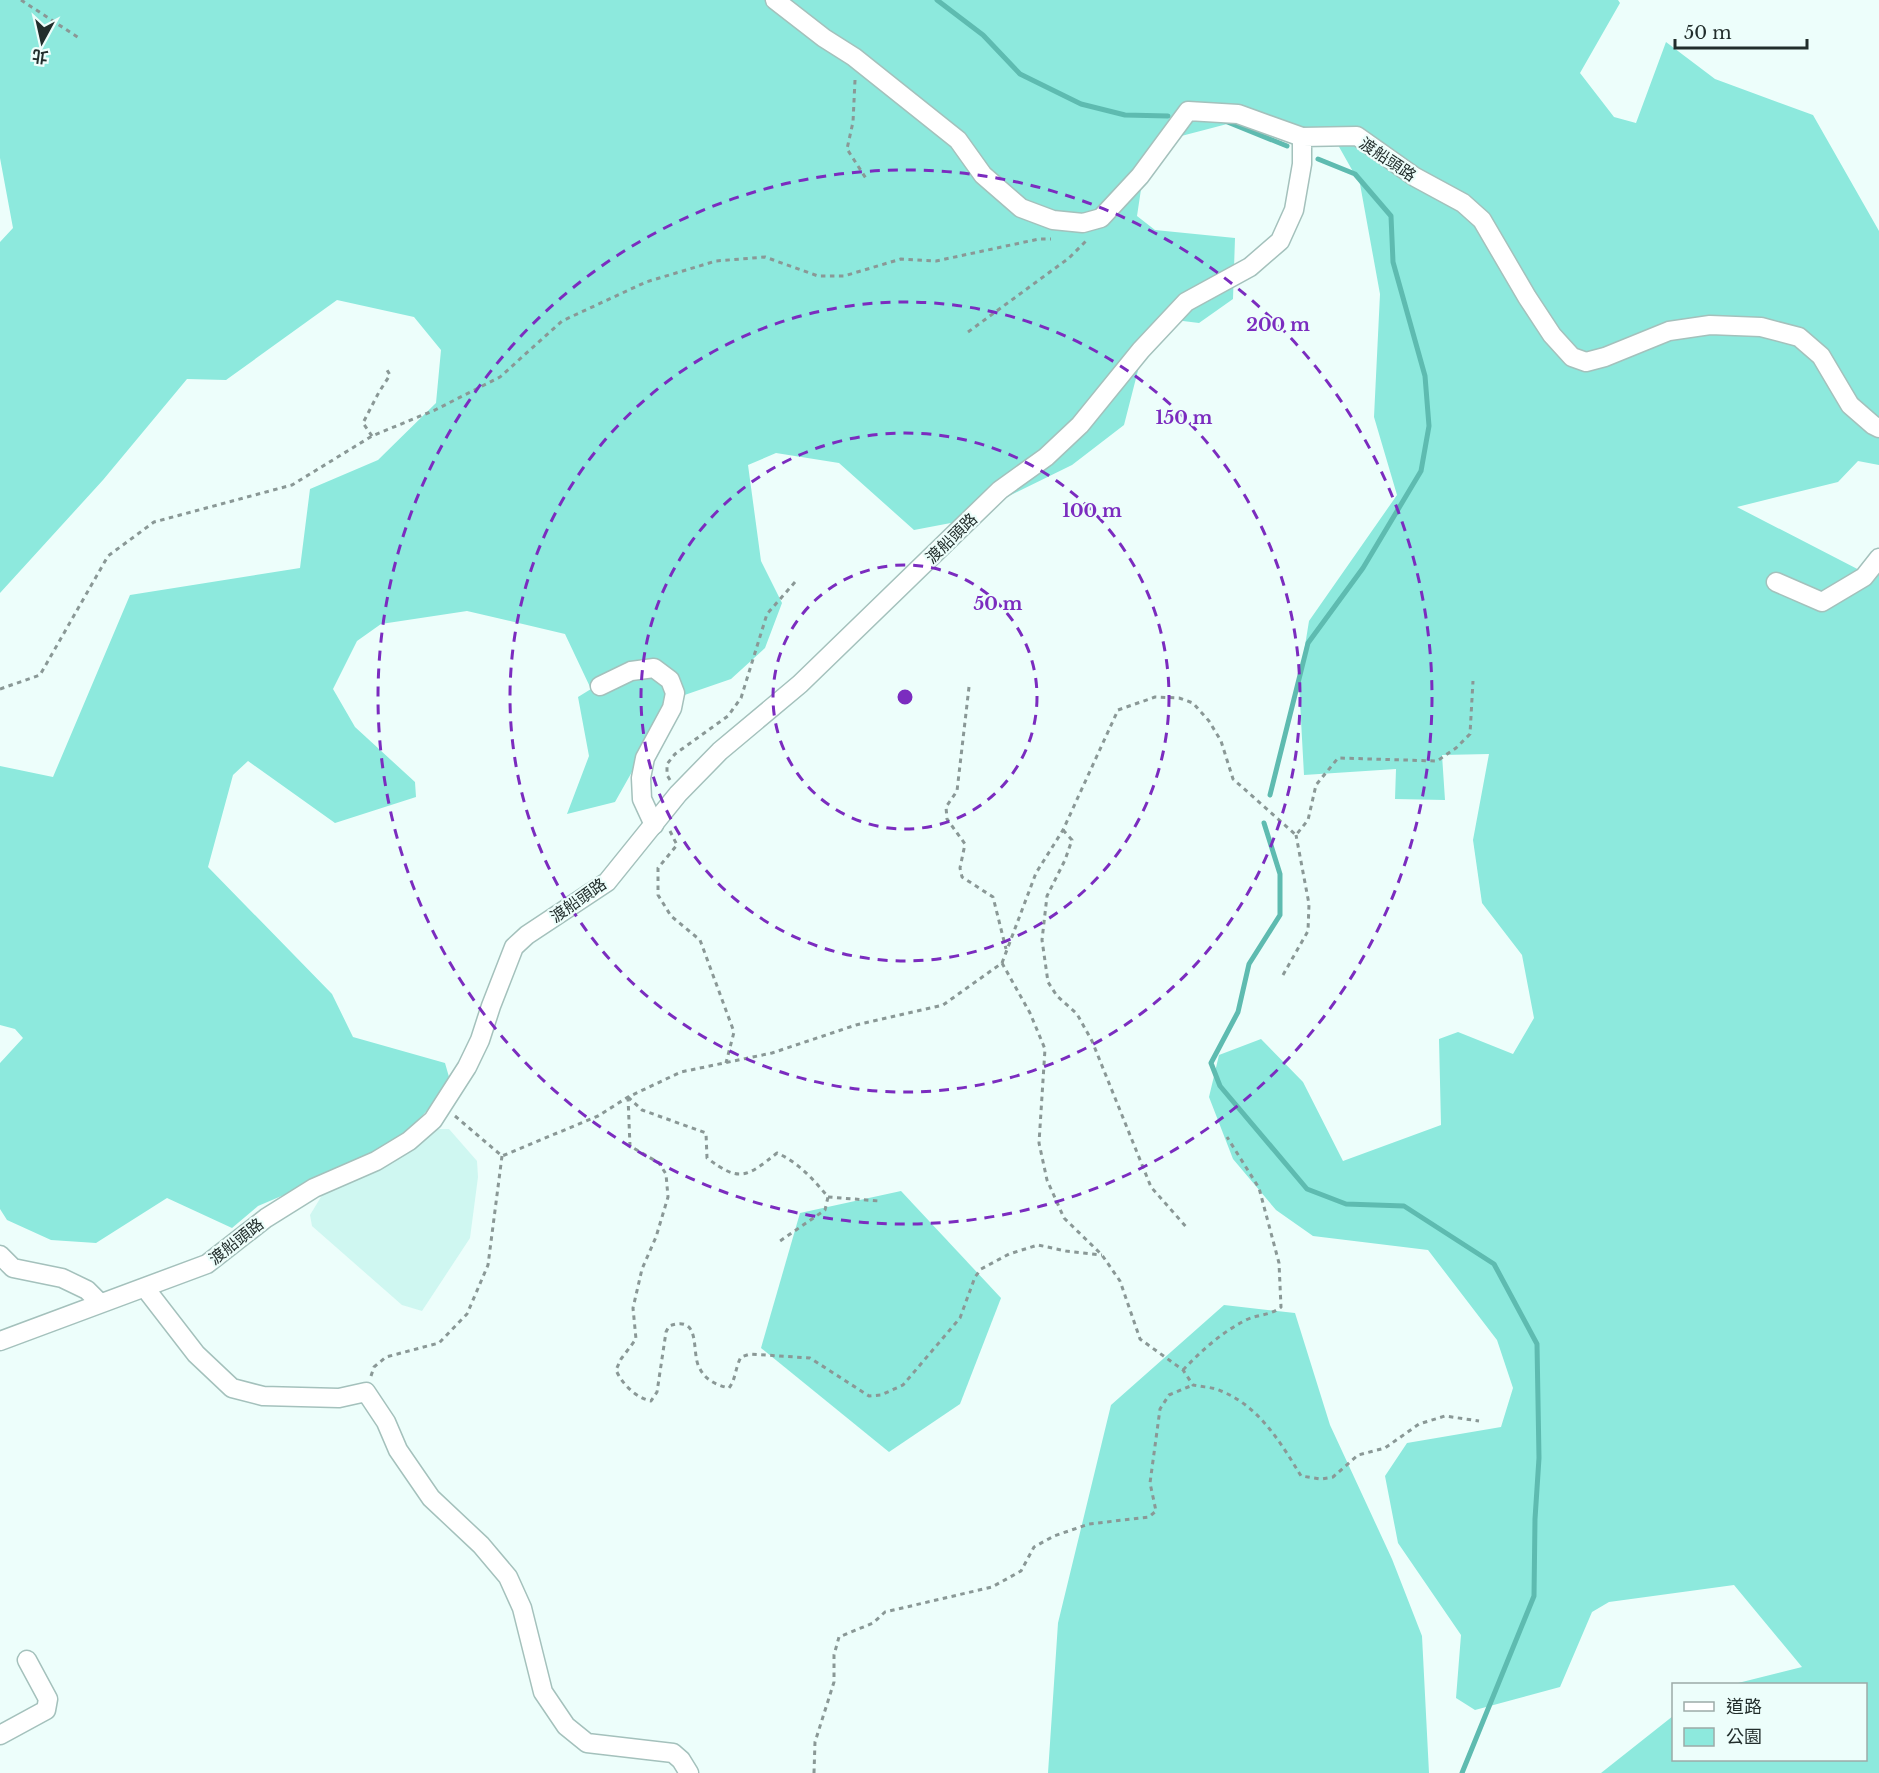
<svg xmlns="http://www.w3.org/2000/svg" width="1879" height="1773" font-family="'Libre Baskerville','Noto Sans TC',serif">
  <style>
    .built { fill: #cff7f1 }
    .green { fill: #8de9dd }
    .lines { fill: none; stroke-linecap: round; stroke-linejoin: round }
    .stream { stroke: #5ebbb0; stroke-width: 5 }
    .minor-casing { stroke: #a4c1bc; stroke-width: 21 }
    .path { stroke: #8a9896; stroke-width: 3; stroke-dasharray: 4.5 4.5; stroke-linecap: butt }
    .minor { stroke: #fff; stroke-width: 18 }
    .ring { fill: none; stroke: #7b2cbf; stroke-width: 3; stroke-dasharray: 10 8 }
    .labels { text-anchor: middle; stroke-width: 4.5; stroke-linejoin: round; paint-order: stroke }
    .street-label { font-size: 16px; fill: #222e2c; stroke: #edfefb }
    .centre { fill: #7b2cbf; stroke: #edfefb; stroke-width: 3 }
    .ring-label { font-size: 18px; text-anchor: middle; font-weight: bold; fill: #7b2cbf; stroke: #edfefb; stroke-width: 4.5; stroke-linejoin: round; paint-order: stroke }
  </style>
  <rect width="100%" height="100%" fill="#edfefb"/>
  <path class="built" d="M437 1129H449L477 1161 478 1177 470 1238 422 1311 402 1305 312 1226 310 1215 324 1192 389 1161Z"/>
  <g class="green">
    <path d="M0 0H1618L1620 3 1580 73 1614 117 1636 123 1666 42 1715 79 1813 115 1879 231V465L1858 461 1838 482 1737 507 1869 575 1879 573V1773H1601L1673 1716 1674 1760H1866V1684H1734L1802 1667 1734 1585 1609 1602 1592 1612 1560 1687 1475 1710 1456 1698 1461 1635 1398 1543 1385 1476 1407 1443 1501 1427 1513 1388 1497 1340 1428 1250 1313 1236 1276 1210 1233 1159 1209 1097 1219 1055 1261 1039 1303 1082 1343 1161 1441 1125 1439 1039 1458 1032 1513 1054 1534 1018 1522 955 1482 903 1473 840 1489 754 1442 755 1445 800 1395 799 1396 769 1304 775 1299 683 1309 621 1397 495 1374 417 1380 294 1360 184 1338 145 1231 123 1166 140 1143 176 1137 216 1155 230 1235 238 1233 299 1199 323 1175 320 1144 347 1124 425 1072 465 956 522 914 530 839 463 776 453 748 465 761 561 782 603 765 648 731 679 673 699 615 802 567 814 589 756 578 697 591 689 565 634 467 611 381 624 357 641 333 689 355 727 415 782 416 797 335 823 248 761 233 775 208 867 332 994 353 1037 445 1063 451 1084 392 1149 258 1206 232 1228 167 1198 96 1243 51 1240 7 1220 0 1209V1063L23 1038 15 1029 0 1025V766L53 777 130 595 300 568 310 489 378 460 436 403 441 350 414 317 337 300 226 380 187 379 103 480 0 593V242L13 228 0 158Z"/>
    <path d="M901 1191 1001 1298 960 1404 889 1452 761 1348 800 1213Z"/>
    <path d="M1224 1305 1295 1313 1330 1425 1392 1559 1422 1636 1429 1773H1048L1058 1623 1111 1405Z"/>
  </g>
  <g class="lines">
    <g class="stream">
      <path d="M937 0 983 35 1020 74 1081 104 1125 115 1168 116"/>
      <path d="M1225 121 1287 146"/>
      <path d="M1270 795 1308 643 1363 568 1421 471 1429 426 1425 376 1393 262 1391 216 1355 174 1318 159"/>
      <path d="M1264 823 1280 874V915L1249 964 1238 1012 1211 1063 1220 1086 1307 1189 1346 1204 1404 1206 1494 1264 1537 1344 1539 1458 1535 1519 1534 1596 1462 1773"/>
    </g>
    <g class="minor-casing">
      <g id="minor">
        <path d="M775 0 824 38 854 57 958 140 983 175 1021 208 1053 220 1083 223 1101 218 1140 176 1188 111 1238 114 1302 137"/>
        <path d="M1776 582 1822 602 1864 577 1879 558"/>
        <path d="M600 686 631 671 654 668 670 680 675 693 672 708 645 758 641 778 642 799 654 825"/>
        <path d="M0 1255 13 1268 62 1278 87 1290 100 1303"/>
        <path d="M145 1288 196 1354 232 1388 263 1396 339 1398 366 1392 386 1422 398 1450 431 1498 481 1545 508 1577 522 1608 543 1692 566 1726 587 1743 673 1753 681 1760 689 1773"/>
        <path d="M0 1341 207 1264 266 1218 314 1188 376 1161 409 1141 433 1120 467 1067 480 1040 491 1006 514 947 527 935 607 882 678 794 720 751 800 684 1000 490 1046 457 1080 425 1141 350 1186 302 1250 267 1280 241 1294 210 1302 164V137L1357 136 1415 177 1463 203 1482 220 1527 297 1552 335 1572 357 1586 362 1605 357 1669 331 1710 325 1761 327 1799 337 1821 356 1850 405 1873 425 1879 428"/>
        <path d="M0 1735 46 1710 48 1699 27 1660"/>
      </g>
    </g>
    <g class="path">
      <path d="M21 0 79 38"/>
      <path d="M855 80 853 122 847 149 867 180"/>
      <path d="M968 332 1069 258 1087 240"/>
      <path d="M372 436 363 423 379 392 390 375 387 370"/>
      <path d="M969 687 957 791 946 807 947 819 965 844 960 868 962 877 993 897 1006 949"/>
      <path d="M0 689 40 675 108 556 154 522 292 485 372 436 435 410 500 377 562 321 646 282 716 261 765 257 818 276H844L901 259 936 261 1039 239H1051"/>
      <path d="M670 780 667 775V764L675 754 728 716 741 698 767 614 795 582"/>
      <path d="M1063 830 1072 840 1065 860 1047 896 1042 940 1048 982 1057 996 1077 1014 1092 1041 1151 1187 1188 1229"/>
      <path d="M670 831 677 845 658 868V895L671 916 700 940 734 1032 726 1063"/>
      <path d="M1002 963 1036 873 1063 830 1118 710 1155 697 1179 698 1193 703 1209 721 1221 741 1233 779 1296 835 1308 820 1316 785 1338 758 1437 761 1456 748 1470 734 1473 681"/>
      <path d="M1283 975 1308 931 1309 904 1296 835"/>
      <path d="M628 1097 630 1146 659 1163 666 1174 668 1197 656 1237 642 1269 633 1308 636 1339 621 1359 616 1370C622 1384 636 1398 651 1401L657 1392 666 1332 669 1326C702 1314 691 1352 699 1367 705 1380 716 1385 729 1388 736 1379 735 1368 741 1357L750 1354 810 1358 869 1396 881 1395 903 1385 960 1318 975 1277 981 1269 1009 1254 1038 1245 1066 1251 1102 1255"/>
      <path d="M628 1097 642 1110 706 1133 707 1158C740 1183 747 1177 777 1153 798 1162 814 1180 828 1197L825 1210 780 1241"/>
      <path d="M455 1116 502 1156 598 1116 628 1097 681 1072 772 1053 856 1025 943 1005 1002 963 1030 1013 1045 1049 1039 1143 1047 1180 1064 1218 1102 1255 1120 1281 1140 1339 1183 1370 1193 1385C1202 1387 1213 1387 1221 1391 1259 1406 1281 1443 1301 1476L1321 1479 1333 1477 1358 1455 1385 1448 1419 1424 1445 1416 1479 1421"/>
      <path d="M828 1197 879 1201"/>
      <path d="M1183 1370C1201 1351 1222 1332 1246 1320 1258 1314 1270 1316 1281 1307L1279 1263 1259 1188 1227 1137"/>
      <path d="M371 1376 374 1367 386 1357 439 1343 467 1314 488 1265 502 1156"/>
      <path d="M814 1773 815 1742 834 1682V1655L839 1637 873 1623 885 1612 992 1587 1021 1571 1034 1547 1054 1536 1089 1524 1149 1517 1156 1511 1150 1483 1160 1409 1169 1395 1193 1385"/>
    </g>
    <use href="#minor" class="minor"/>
  </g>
  <g class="ring">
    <circle cx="905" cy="697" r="132"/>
    <circle cx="905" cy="697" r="264"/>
    <circle cx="905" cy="697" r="395"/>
    <circle cx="905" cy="697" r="527"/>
  </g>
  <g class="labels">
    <g class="street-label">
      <text transform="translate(1388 159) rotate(34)" y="6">渡船頭路</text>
      <text transform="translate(951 538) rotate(-44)" y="6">渡船頭路</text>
      <text transform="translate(578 900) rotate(-35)" y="6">渡船頭路</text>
      <text transform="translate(236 1241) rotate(-38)" y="6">渡船頭路</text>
    </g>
  </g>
  <circle cx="905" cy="697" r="9" class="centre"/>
  <g class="ring-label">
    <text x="1278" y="331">200 m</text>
    <text x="1184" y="424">150 m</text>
    <text x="1092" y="517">100 m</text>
    <text x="998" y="610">50 m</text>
  </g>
  <rect x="1672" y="1683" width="195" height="78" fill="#edfefb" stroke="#9caba8" stroke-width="1.5"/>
  <rect x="1684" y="1702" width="30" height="9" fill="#ffffff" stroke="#9caba8" stroke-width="1.5"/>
  <text x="1726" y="1713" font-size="18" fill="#222e2c">道路</text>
  <rect x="1684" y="1728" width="30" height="18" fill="#8de9dd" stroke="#9caba8" stroke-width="1.5"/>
  <text x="1726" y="1743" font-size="18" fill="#222e2c">公園</text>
  <g transform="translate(42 42) rotate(188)" stroke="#edfefb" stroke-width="4.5" paint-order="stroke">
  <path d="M0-4.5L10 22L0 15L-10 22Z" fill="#222e2c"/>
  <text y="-9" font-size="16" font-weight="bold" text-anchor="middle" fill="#222e2c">北</text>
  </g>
  <path d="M1675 39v9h132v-9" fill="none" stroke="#222e2c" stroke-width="3"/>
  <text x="1684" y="39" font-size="18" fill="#222e2c" stroke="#edfefb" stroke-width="4.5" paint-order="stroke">50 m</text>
</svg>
